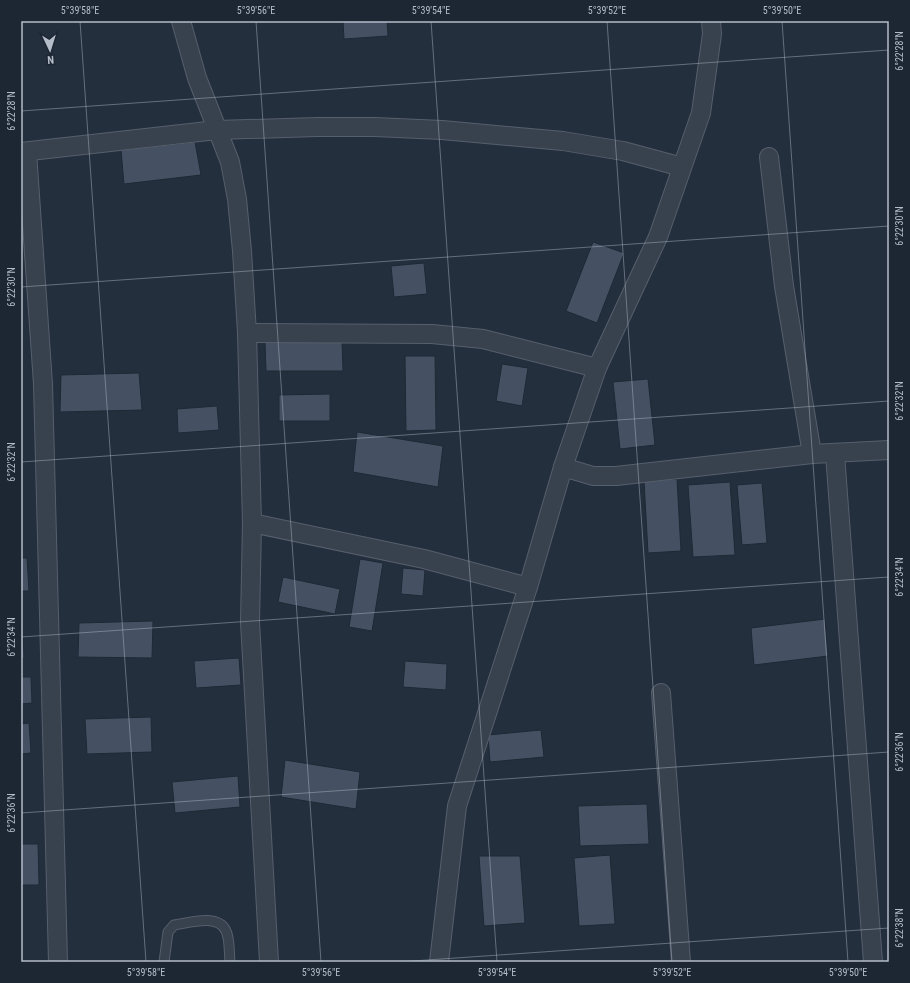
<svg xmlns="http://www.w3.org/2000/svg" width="910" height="983" font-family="'Roboto Condensed',sans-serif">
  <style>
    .building { fill: #455162; stroke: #1f2835 }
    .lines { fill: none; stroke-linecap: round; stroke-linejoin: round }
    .service-casing { stroke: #565f6c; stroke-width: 11 }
    .minor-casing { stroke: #565f6c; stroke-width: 20 }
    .service { stroke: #38414e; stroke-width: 9 }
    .minor { stroke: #38414e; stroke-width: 18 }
    .ticks { fill: none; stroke: #b4bcc9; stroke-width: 1; stroke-opacity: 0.45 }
    .neatline { fill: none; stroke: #b4bcc9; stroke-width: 1.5 }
    .ticks-label { font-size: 10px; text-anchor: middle; fill: #b4bcc9 }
  </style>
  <rect width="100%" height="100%" fill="#242f3e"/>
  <g class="building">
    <path d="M343 21H387L388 36 344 39Z"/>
    <path d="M195 142 201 175 124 184 121 150Z"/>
    <path d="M593 242 624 253 597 323 566 311Z"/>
    <path d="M424 263 427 294 394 297 391 266Z"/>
    <path d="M342 341 343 371H266L265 342Z"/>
    <path d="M405 356H435L436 430 406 431Z"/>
    <path d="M502 364 528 368 522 406 496 401Z"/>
    <path d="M139 373 142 410 60 412 61 375Z"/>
    <path d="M648 379 655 445 620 449 613 382Z"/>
    <path d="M330 394V421H279V395Z"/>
    <path d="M217 406 219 430 178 433 177 409Z"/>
    <path d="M357 432 443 446 438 487 353 472Z"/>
    <path d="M677 479 681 551 648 553 644 481Z"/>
    <path d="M730 482 735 555 693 557 688 485Z"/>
    <path d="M762 483 767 543 742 545 737 485Z"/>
    <path d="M21 558H27L29 591H21Z"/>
    <path d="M360 559 383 563 372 631 349 627Z"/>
    <path d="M403 568 425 570 423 596 401 594Z"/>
    <path d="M283 577 340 589 335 614 278 602Z"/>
    <path d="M825 619 828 656 754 665 751 628Z"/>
    <path d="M153 621 152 658 78 657 79 623Z"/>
    <path d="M21 627H23L24 658 21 659Z"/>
    <path d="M239 658 241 685 196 688 194 661Z"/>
    <path d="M405 661 447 664 446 690 403 687Z"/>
    <path d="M21 677H31L32 703 21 704Z"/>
    <path d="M151 717 152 752 87 754 85 719Z"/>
    <path d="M29 723 31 753 21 754V724Z"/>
    <path d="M541 730 544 757 490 762 488 735Z"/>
    <path d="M285 760 360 772 356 809 281 797Z"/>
    <path d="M238 776 240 807 175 813 172 782Z"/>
    <path d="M647 804 649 844 580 846 578 806Z"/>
    <path d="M21 844H38L39 885H21Z"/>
    <path d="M610 855 615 924 579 926 574 858Z"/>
    <path d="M479 856H520L525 923 484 926Z"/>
  </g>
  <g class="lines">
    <g class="service-casing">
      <path id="service" d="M164 962 168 932 174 925C189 923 218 913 226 931 230 939 229 953 230 962"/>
    </g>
    <g class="minor-casing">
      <g id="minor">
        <path d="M181 21 197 78 230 162 237 199 242 251 247 333 252 523 250 622 269 962"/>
        <path d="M21 152 217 130 317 127H375L442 130 563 141 623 151 682 167"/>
        <path d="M27 152 43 384 58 962"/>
        <path d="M769 157 784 286 812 454"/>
        <path d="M247 333 432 334 483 339 597 368"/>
        <path d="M835 454 873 962"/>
        <path d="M563 467 593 476H616L812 454 889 450"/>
        <path d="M252 523 424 559 528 587"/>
        <path d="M661 693 681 962"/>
        <path d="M439 962 457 806 528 587 563 467 597 368 658 237 701 113 712 34 711 21"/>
      </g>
    </g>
    <use href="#service" class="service"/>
    <use href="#minor" class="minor"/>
  </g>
  <path class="ticks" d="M80 21 146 962M256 21 321 962M431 21 497 962M607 21 672 962M782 21 848 962M21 111 889 50M21 287 889 226M21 462 889 401M21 637 889 577M21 813 889 752M398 962 889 928"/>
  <rect width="910" height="983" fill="none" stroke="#1d2633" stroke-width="44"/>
  <g transform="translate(50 50) rotate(176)" stroke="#1d2633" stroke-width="3" paint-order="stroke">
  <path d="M0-3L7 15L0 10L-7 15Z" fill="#b4bcc9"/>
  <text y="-6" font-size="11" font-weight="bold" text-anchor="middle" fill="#b4bcc9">N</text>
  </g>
  <rect x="22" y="22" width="866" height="939" class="neatline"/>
  <g class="ticks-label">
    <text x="80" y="14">5°39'58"E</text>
    <text x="256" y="14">5°39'56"E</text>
    <text x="431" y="14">5°39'54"E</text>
    <text x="607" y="14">5°39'52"E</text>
    <text x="782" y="14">5°39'50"E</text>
    <text transform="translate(899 51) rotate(-90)" y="4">6°22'28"N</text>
    <text transform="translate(11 111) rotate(-90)" y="4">6°22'28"N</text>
    <text transform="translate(899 226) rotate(-90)" y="4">6°22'30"N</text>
    <text transform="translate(11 287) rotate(-90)" y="4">6°22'30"N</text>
    <text transform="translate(899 401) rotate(-90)" y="4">6°22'32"N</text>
    <text transform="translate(11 462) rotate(-90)" y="4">6°22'32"N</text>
    <text transform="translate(899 577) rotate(-90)" y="4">6°22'34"N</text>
    <text transform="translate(11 637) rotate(-90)" y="4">6°22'34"N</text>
    <text transform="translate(899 752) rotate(-90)" y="4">6°22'36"N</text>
    <text transform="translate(11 813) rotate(-90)" y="4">6°22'36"N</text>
    <text transform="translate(899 928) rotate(-90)" y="4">6°22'38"N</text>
    <text x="146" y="976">5°39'58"E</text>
    <text x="321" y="976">5°39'56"E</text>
    <text x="497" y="976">5°39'54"E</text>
    <text x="672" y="976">5°39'52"E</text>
    <text x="848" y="976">5°39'50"E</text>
  </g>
</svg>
